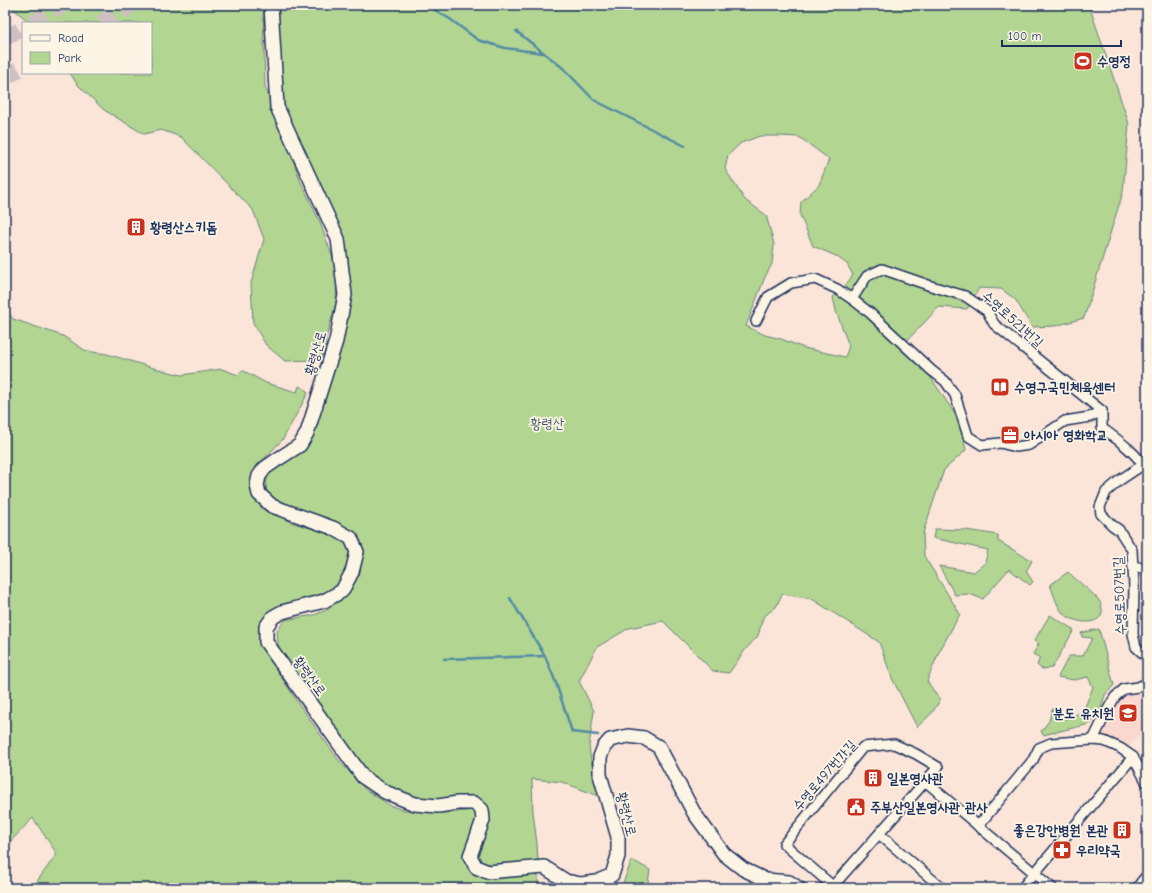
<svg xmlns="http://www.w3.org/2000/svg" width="1152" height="893" font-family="'Comic Neue','Poor Story',sans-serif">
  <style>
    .built { fill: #fad8cf }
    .green { fill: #b2d691; stroke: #668278; fill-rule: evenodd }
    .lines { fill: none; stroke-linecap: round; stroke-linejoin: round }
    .stream { stroke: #538ba5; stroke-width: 2.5 }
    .highway-tunnel { stroke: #cec0c0; stroke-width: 16; stroke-dasharray: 16 8; stroke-linecap: butt }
    .street-casing { stroke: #1b2f5e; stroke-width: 12 }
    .secondary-casing { stroke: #1b2f5e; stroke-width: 16 }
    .street { stroke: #fcf5e5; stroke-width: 9 }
    .secondary { stroke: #fcf5e5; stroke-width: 13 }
    .labels { text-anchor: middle; stroke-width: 3.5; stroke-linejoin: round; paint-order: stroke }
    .poi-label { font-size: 14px; font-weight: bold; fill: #1b2f5e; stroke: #fcf5e5; text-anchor: start }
    .street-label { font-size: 14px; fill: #1b2f5e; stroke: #fcf5e5 }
    .park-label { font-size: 14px; fill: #41596b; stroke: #fcf5e5 }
  </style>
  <rect width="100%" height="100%" fill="#fbe4d8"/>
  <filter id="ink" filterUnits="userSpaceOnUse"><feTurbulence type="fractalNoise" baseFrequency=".025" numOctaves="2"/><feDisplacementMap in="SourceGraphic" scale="8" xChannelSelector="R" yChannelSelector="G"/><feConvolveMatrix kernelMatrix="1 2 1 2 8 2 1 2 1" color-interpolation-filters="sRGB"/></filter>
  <g filter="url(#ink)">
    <path class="built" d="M1147 683V734H1141L1134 740 1128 747 1100 735 1117 698Z"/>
    <g class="green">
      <path d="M9 5H263L265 87 283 131 300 180 320 222 337 270 336 303 326 338 325 349 320 361 314 360 285 361 266 345 253 323 251 283 264 239 253 210 181 137 161 130 144 134 104 110 77 84 70 73H151V23H30Z"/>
      <path d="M274 5H1089L1129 124 1123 192 1084 318 1055 326 1032 327 1015 299 1001 289 979 288 967 309 939 307 900 348 927 372 959 420 966 450 944 470 923 533 924 556 960 614 939 652 927 681 940 700 932 713 917 727 892 678 879 642 812 599 782 594 776 607 763 617 758 636 745 650 729 673 713 671 663 621 629 628 597 647 579 681 594 711 589 746 591 761 601 797 562 782 532 779 533 812 537 844 538 861C518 866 495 872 477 860L476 852 486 805 445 800H427L411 797 373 779 363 769 283 657 278 645 277 631 285 620 314 615 329 609 342 596 359 541 271 500 267 494 266 484 268 475 274 466 299 453 341 345V241L281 108ZM760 136H779L799 137 829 159 819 185 801 202 800 215 813 246 836 256 847 264 853 275 845 286 833 297 836 311 849 346 845 357 804 348 781 339 765 335 746 326 765 277 772 264 774 244 766 215 745 200 725 169 728 155 741 143Z"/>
      <path d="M5 308 13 319 63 336 86 351 107 354 157 369 182 375 222 369 238 375 242 370 266 383 297 392 299 386 306 390 308 393 283 439 267 456 256 466 252 478V489L262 509 293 523 335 535 350 543 353 560 338 588 263 621 259 632 260 644 298 703 340 762 366 790 391 806 404 810 449 813 473 810 479 817 465 853V861L471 870 538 871V886L542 888H32L57 854 33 818 5 847Z"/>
      <path d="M935 529 966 530 998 535V541L1032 561 1026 571 1033 582 1030 585 1009 569 983 599 969 594 955 595 939 566 974 572 985 563 988 550 933 538Z"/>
      <path d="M1068 572C1075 579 1096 595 1100 602 1111 627 1076 626 1063 613 1056 605 1054 594 1050 585Z"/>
      <path d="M1050 615 1074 630 1052 668 1042 669 1037 665 1040 658 1033 654 1039 644 1034 641Z"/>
      <path d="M1099 629 1114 685 1105 695 1100 711 1090 724 1043 735 1041 731 1049 721 1052 709 1061 711 1064 719 1083 712 1093 687 1088 677 1074 680 1058 677 1069 656H1083L1092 638 1082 637 1081 633Z"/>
      <path d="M632 860 650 870 647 888H621Z"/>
    </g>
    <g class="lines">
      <g class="stream">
        <path d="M428 6 450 19 478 40 505 48 543 53"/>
        <path d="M516 31 563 68 594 100 685 146"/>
        <path d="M510 598 545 656 556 683 572 732 598 735"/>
        <path d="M444 659 545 656"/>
      </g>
      <g class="highway-tunnel">
        <path d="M32 23 63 5"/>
        <path d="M100 23 132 5"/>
        <path d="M5 38 23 28"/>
        <path d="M5 78 23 67"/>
      </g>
      <g class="street-casing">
        <g id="street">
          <path d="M852 299 870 313 931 370 945 381 955 395 968 436 982 445 1000 443 1016 447 1029 445 1065 421 1090 417 1102 411"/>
          <path d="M756 321 768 297 791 283 815 279 837 289 852 299 867 276 882 269 931 286 965 296 987 311 994 324 1102 411V428C1118 440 1137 453 1147 471"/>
          <path d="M1147 462 1120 480 1106 492 1100 507 1101 514 1112 525 1119 530 1132 550 1134 587 1133 634 1136 647 1147 657"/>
          <path d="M1133 566 1147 569"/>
          <path d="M1093 740 1108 709 1115 697 1124 689 1138 687 1147 683"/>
          <path d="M925 781 1052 888"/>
          <path d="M978 826 1033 760 1039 748 1051 743 1093 740 1104 741 1120 748 1133 757 1147 783"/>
          <path d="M879 834 942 888"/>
          <path d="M833 886 938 767 916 754 894 744 863 747 784 844 835 888"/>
          <path d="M1022 888 1133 757"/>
        </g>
      </g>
      <g class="secondary-casing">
        <g id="secondary">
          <path d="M271 5 277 107 338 239 345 295 336 341 307 433 300 445 278 459 265 468 259 476 257 485 259 494 272 506 333 528 351 538 357 552 352 572 342 591 324 601 282 612 273 617 266 627V642L363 777 385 792 415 804 438 806 458 803H474L482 810 483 820 470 856 476 867 488 872 544 867 566 881 581 884 596 882 612 875 618 856V837L600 775V757L604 747 610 740 628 736 644 738 659 747 694 813 724 854 743 869 766 880 789 882 798 888"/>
          <path d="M1139 888 1147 878"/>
        </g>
      </g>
      <use href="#street" class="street"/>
      <use href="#secondary" class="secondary"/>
    </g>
  </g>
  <defs>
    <g id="stadium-square" transform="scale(1)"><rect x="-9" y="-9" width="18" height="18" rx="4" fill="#c8321e" stroke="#fcf5e5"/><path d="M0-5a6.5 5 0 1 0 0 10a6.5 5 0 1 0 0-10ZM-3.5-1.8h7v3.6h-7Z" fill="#fff"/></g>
    <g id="building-square" transform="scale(1)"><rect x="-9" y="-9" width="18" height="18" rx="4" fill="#c8321e" stroke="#fcf5e5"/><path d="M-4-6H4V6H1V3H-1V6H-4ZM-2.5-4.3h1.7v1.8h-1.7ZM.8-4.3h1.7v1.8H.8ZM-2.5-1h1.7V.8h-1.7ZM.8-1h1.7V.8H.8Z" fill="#fff"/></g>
    <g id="library-square" transform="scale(1)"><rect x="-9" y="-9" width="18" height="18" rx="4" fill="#c8321e" stroke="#fcf5e5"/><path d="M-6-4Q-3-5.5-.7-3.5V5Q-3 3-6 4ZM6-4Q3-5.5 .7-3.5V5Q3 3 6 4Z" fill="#fff"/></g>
    <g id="office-square" transform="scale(1)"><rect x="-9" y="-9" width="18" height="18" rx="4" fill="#c8321e" stroke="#fcf5e5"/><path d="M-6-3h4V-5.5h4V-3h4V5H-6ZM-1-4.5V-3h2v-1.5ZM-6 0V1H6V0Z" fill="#fff"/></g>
    <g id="school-square" transform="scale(1)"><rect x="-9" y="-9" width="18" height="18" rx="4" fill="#c8321e" stroke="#fcf5e5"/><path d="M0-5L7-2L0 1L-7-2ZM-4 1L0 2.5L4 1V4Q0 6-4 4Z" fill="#fff"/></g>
    <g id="civic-square" transform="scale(1)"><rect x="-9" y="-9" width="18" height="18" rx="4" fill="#c8321e" stroke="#fcf5e5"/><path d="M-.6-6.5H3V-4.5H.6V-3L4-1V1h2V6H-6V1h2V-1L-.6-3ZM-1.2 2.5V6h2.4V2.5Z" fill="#fff"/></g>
    <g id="pharmacy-square" transform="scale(1)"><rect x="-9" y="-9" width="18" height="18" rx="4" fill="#c8321e" stroke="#fcf5e5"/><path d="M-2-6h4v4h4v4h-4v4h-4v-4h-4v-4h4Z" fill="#fff"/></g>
  </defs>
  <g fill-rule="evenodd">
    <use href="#stadium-square" x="1083" y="61"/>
    <use href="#building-square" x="136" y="227"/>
    <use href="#library-square" x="1000" y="387"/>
    <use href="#office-square" x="1010" y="435"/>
    <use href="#school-square" x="1128" y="713"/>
    <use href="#building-square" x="873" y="778"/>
    <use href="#civic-square" x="856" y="807"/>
    <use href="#building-square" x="1122" y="830"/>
    <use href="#pharmacy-square" x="1062" y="850"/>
  </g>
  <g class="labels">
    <g class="poi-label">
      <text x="1097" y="66">수영정</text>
      <text x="150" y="232">황령산스키돔</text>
      <text x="1014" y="392">수영구국민체육센터</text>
      <text x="1024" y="440">아시아 영화학교</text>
      <text x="1114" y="718" text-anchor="end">분도 유치원</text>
      <text x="887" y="783">일본영사관</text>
      <text x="870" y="812">주부산일본영사관 관사</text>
      <text x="1108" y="835" text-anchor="end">좋은강안병원 본관</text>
      <text x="1076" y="855">우리약국</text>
    </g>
    <g class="street-label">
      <text transform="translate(1013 319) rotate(42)" y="5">수영로521번길</text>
      <text transform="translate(315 353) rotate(-74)" y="5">황령산로</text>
      <text transform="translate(1119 596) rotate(-92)" y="5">수영로507번길</text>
      <text transform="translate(310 676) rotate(54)" y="5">황령산로</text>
      <text transform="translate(824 775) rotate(-49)" y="5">수영로497번가길</text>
      <text transform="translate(627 814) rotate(76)" y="5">황령산로</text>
    </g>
    <g class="park-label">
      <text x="547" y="428">황령산</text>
    </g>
  </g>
  <rect width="1152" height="893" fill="none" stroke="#fcf5e5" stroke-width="20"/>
  <rect x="10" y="10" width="1132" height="873" fill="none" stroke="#1b2f5e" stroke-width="1.5" filter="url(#ink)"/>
  <rect x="22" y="22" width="130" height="52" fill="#fcf5e5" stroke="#a2a6af"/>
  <rect x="30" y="35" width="20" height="6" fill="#fcf5e5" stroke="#a2a6af"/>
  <text x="58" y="42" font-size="12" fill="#1b2f5e">Road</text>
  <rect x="30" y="52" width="20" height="12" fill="#b2d691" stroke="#a2a6af"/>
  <text x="58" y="62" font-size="12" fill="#1b2f5e">Park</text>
  <path d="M1002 40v6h119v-6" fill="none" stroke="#1b2f5e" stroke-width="2"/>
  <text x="1008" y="40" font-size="12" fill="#1b2f5e" stroke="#fcf5e5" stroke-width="3" paint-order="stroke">100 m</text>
</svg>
